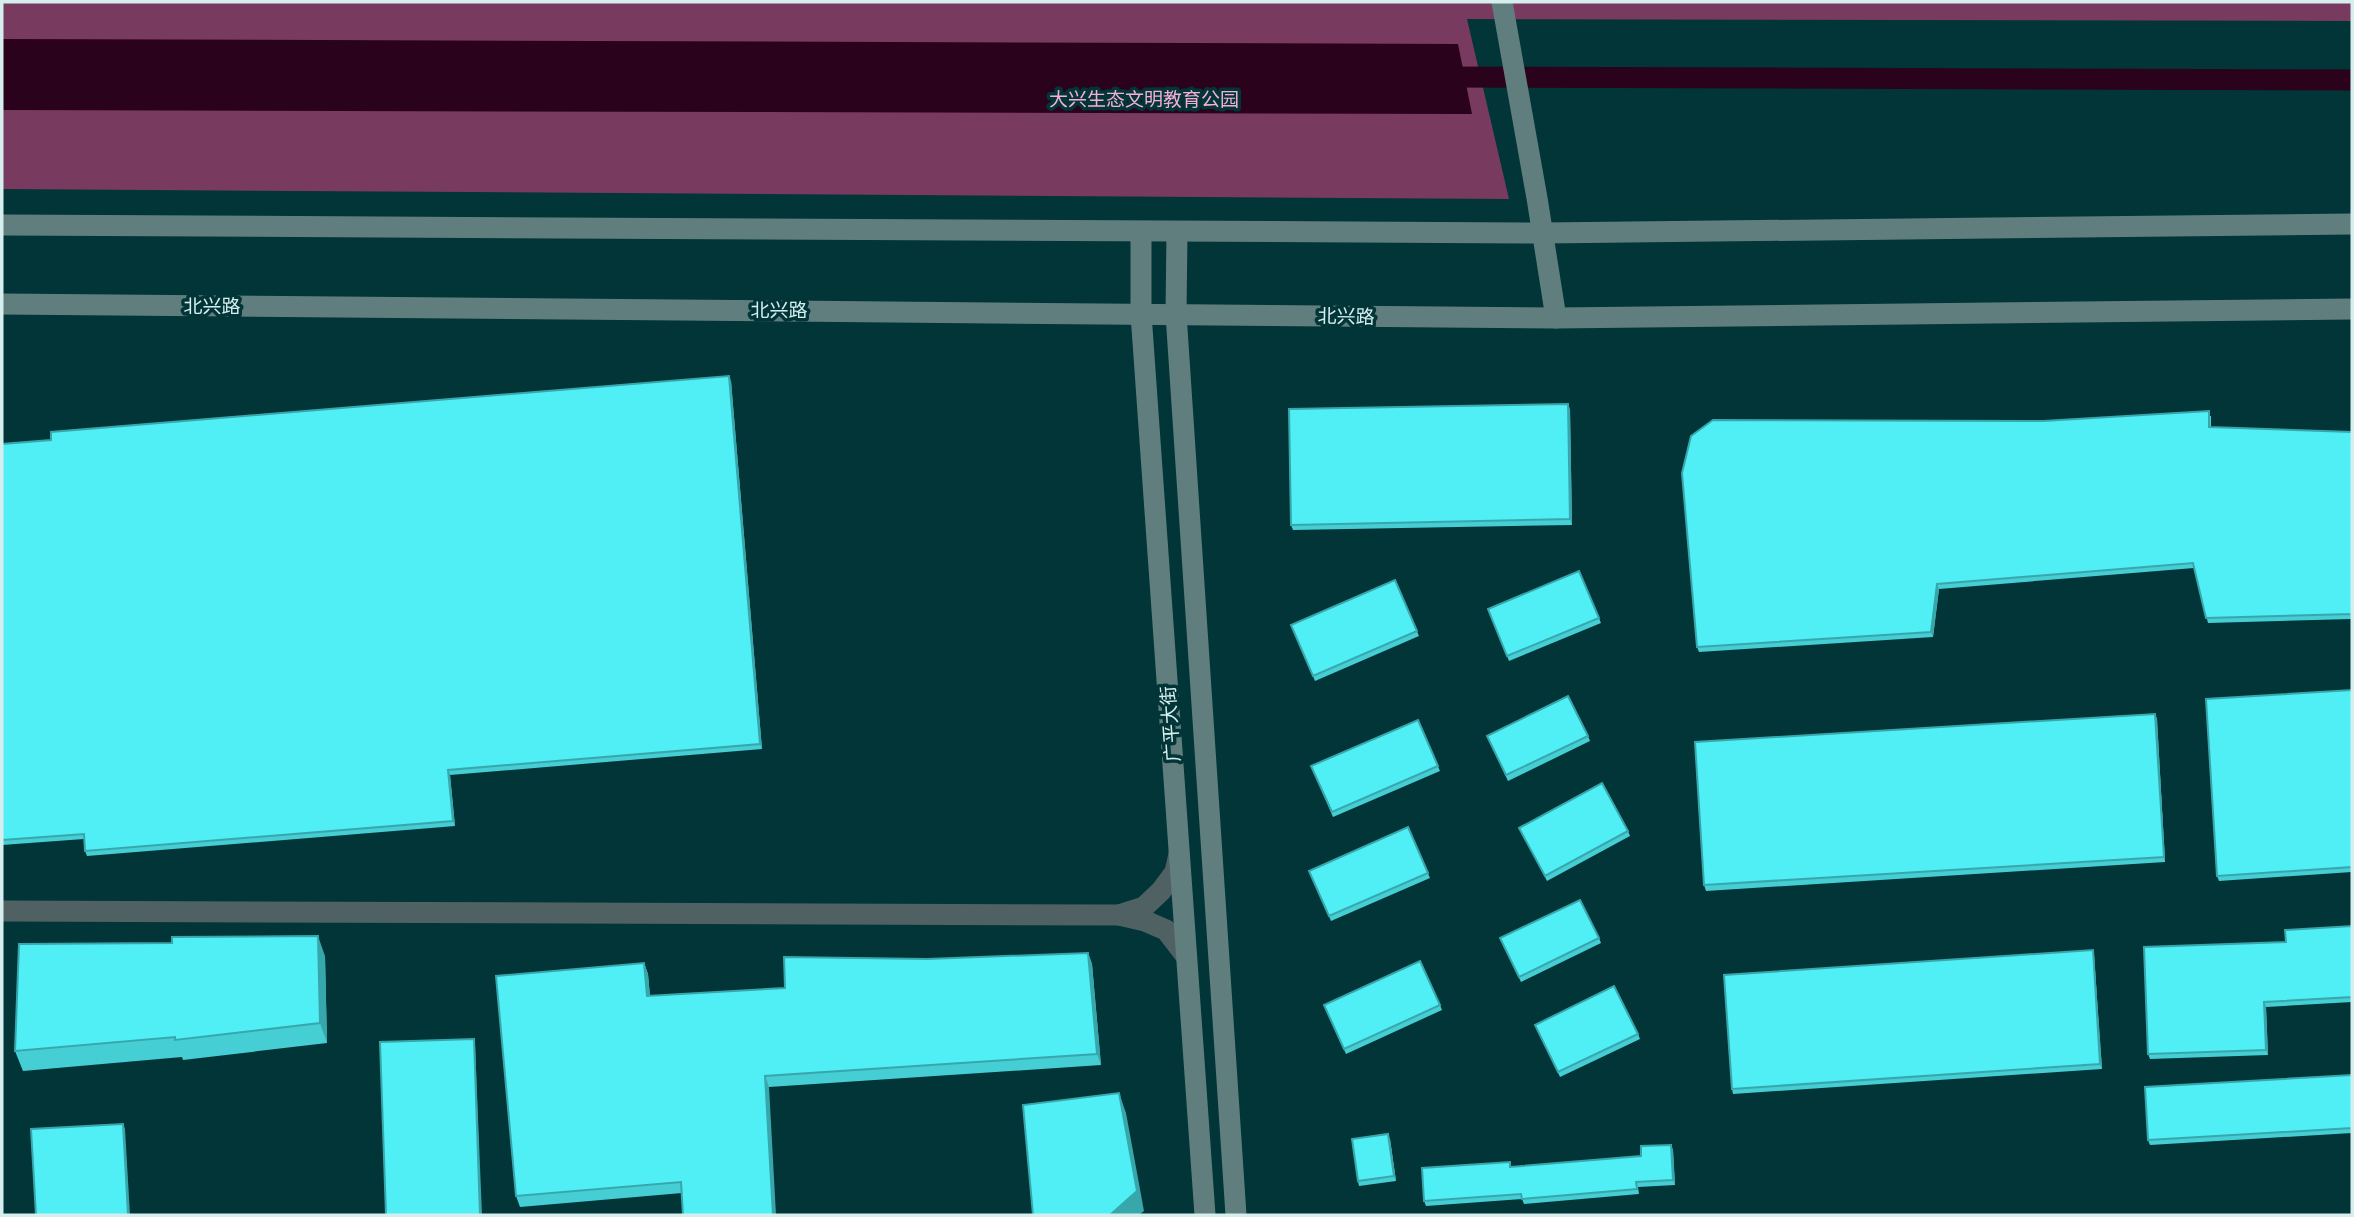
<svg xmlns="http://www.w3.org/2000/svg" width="2354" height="1217" font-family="'Nunito Sans','Noto Sans SC',sans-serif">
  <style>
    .green { fill: #793a5f }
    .water { fill: #2b021c }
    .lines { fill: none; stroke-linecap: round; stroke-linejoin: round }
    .canal { stroke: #2b021c; stroke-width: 21 }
    .street { stroke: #4f6162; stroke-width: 21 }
    .secondary { stroke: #617e7f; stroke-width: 21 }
    .wall { fill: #45ced4 }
    .shaded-wall { fill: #38a7ac }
    .building { fill: #50eff6; stroke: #38a7ac; stroke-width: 2 }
    .labels { text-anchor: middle; stroke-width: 7; stroke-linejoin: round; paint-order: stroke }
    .park-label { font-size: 19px; fill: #f5aed4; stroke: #023537 }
    .street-label { font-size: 19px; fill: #d7eeef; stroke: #023537 }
  </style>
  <rect width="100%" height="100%" fill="#023537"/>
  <path class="green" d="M2 2H2352V21L1467 19 1509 199 2 189Z"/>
  <path class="water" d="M2 39 1458 44 1472 114 2 110Z"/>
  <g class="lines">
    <path class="canal" d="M1439 77 2352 80"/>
    <g class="street">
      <path d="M2 911 1119 915 1145 921 1166 930 1186 956"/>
      <path d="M1119 915 1144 907 1161 891 1175 872 1179 854"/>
    </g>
    <g class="secondary">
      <path d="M1502 2 1537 198 1556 318"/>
      <path d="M2 225 1543 233 2352 224"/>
      <path d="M1141 232V314L1205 1215"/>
      <path d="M1177 232 1176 314 1236 1215"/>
      <path d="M2 304 1556 318 2352 309"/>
    </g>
  </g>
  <g class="wall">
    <path d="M731 381 762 749 450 775 455 826 87 856 85 851 84 839 2 845V444Z"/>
    <path d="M1570 409 1572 525 1293 530 1291 525Z"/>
    <path d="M2211 416V427L2352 432V619L2208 623 2194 568 1939 589 1933 637 1699 652 1697 647 2043 421Z"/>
    <path d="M1579 571 1601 623 1509 661 1488 609Z"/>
    <path d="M1395 580 1419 636 1315 681 1291 625Z"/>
    <path d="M2352 690V872L2219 881 2217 876Z"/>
    <path d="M2155 714 2157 719 2165 862 1706 891 1704 885Z"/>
    <path d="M1418 720 1440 771 1333 817 1311 766Z"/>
    <path d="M1487 736H1588L1590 741 1508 781Z"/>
    <path d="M1408 827 1430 878 1331 921 1309 871Z"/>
    <path d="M1519 828 1628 831 1630 836 1547 881Z"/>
    <path d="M2352 926V1002L2266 1007 2268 1055 2150 1059 2148 1054 2286 942Z"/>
    <path d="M1500 938H1599L1601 943 1521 982Z"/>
    <path d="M2093 950 2094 955 2102 1069 1733 1094 1732 1089Z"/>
    <path d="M1088 953 1092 964 1101 1065 769 1087 682 1193 520 1207 516 1196 644 963 648 974 650 996 785 988 927 959Z"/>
    <path d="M325 956 327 1043 183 1060 182 1057 23 1071 15 1051Z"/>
    <path d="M1440 1005 1442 1010 1346 1054 1326 1010Z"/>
    <path d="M1535 1025 1638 1034 1640 1039 1560 1077Z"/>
    <path d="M2352 1075V1133L2150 1145 2148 1140Z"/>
    <path d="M1390 1139 1396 1181 1359 1186 1358 1181Z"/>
    <path d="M1671 1145 1673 1150 1675 1185 1638 1187 1639 1194 1524 1204 1522 1199 1426 1206 1424 1201 1641 1156Z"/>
  </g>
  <g class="shaded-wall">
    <path d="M729 376 731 381 762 749 760 744Z"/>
    <path d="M1568 404 1570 409 1572 525 1570 519Z"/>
    <path d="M1937 584 1939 589 1933 637 1931 632Z"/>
    <path d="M2155 714 2157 719 2165 862 2164 857Z"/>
    <path d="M448 770 450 775 455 826 453 821Z"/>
    <path d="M318 936 325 956 327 1043 320 1023Z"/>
    <path d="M2093 950 2094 955 2102 1069 2100 1064Z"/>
    <path d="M1088 953 1092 964 1101 1065 1097 1054Z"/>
    <path d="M644 963 648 974 651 1007 647 996Z"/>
    <path d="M2264 1002 2266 1007 2268 1055 2266 1050Z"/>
    <path d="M474 1039 475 1044 482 1215H480Z"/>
    <path d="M765 1076 769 1087 776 1215H773Z"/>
    <path d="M1119 1093 1126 1113 1144 1211 1139 1215H1110Z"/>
    <path d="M123 1124 125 1129 130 1215H128Z"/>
    <path d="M1388 1134 1390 1139 1396 1181 1394 1176Z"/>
    <path d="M1671 1145 1673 1150 1675 1185 1673 1180Z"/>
  </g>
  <g class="building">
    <path d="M729 376 760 744 448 770 453 821 85 851 84 834 2 840V444L51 440V432Z"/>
    <path d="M1568 404 1570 519 1291 525 1289 409Z"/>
    <path d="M2209 411V427L2352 432V614L2206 618 2193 563 1937 584 1931 632 1697 647 1682 473 1691 436 1713 420 2043 421Z"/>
    <path d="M1579 571 1599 618 1507 656 1488 609Z"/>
    <path d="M1395 580 1417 631 1313 676 1291 625Z"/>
    <path d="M2352 690V867L2217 876 2206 699Z"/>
    <path d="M1568 696 1588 736 1506 775 1487 736Z"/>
    <path d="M2155 714 2164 857 1704 885 1695 742Z"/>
    <path d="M1418 720 1438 766 1332 812 1311 766Z"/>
    <path d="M1602 783 1628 831 1545 876 1519 828Z"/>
    <path d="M1408 827 1428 873 1329 916 1309 871Z"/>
    <path d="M1580 900 1599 938 1519 977 1500 938Z"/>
    <path d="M2352 926V997L2264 1002 2266 1050 2148 1054 2144 947 2286 942 2285 930Z"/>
    <path d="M318 936 320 1023 175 1040V1037L15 1051 19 944 172 943V937Z"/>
    <path d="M2093 950 2100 1064 1732 1089 1724 975Z"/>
    <path d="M1088 953 1097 1054 765 1076 773 1215H683L681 1182 516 1196 496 976 644 963 647 996 785 988 784 957 927 959Z"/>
    <path d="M1420 961 1440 1005 1344 1049 1324 1005Z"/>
    <path d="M1614 986 1638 1034 1558 1072 1535 1025Z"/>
    <path d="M474 1039 480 1215H386L380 1042Z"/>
    <path d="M2352 1075V1128L2148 1140 2145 1087Z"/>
    <path d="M1119 1093 1137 1191 1110 1215H1033L1023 1105Z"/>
    <path d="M123 1124 128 1215H36L31 1129Z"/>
    <path d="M1388 1134 1394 1176 1358 1181 1352 1139Z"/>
    <path d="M1671 1145 1673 1180 1636 1182 1637 1189 1522 1199 1521 1194 1424 1201 1422 1168 1510 1162V1167L1641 1156V1146Z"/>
  </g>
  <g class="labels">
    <g class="park-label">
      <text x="1144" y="106">大兴生态文明教育公园</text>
    </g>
    <g class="street-label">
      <text x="212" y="313">北兴路</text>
      <text x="779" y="317">北兴路</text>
      <text transform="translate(1346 316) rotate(1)" y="7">北兴路</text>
      <text transform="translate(1170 724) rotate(-94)" y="7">广平大街</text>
    </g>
  </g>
  <rect width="2354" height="1217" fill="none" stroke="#d7eeef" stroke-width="7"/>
</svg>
